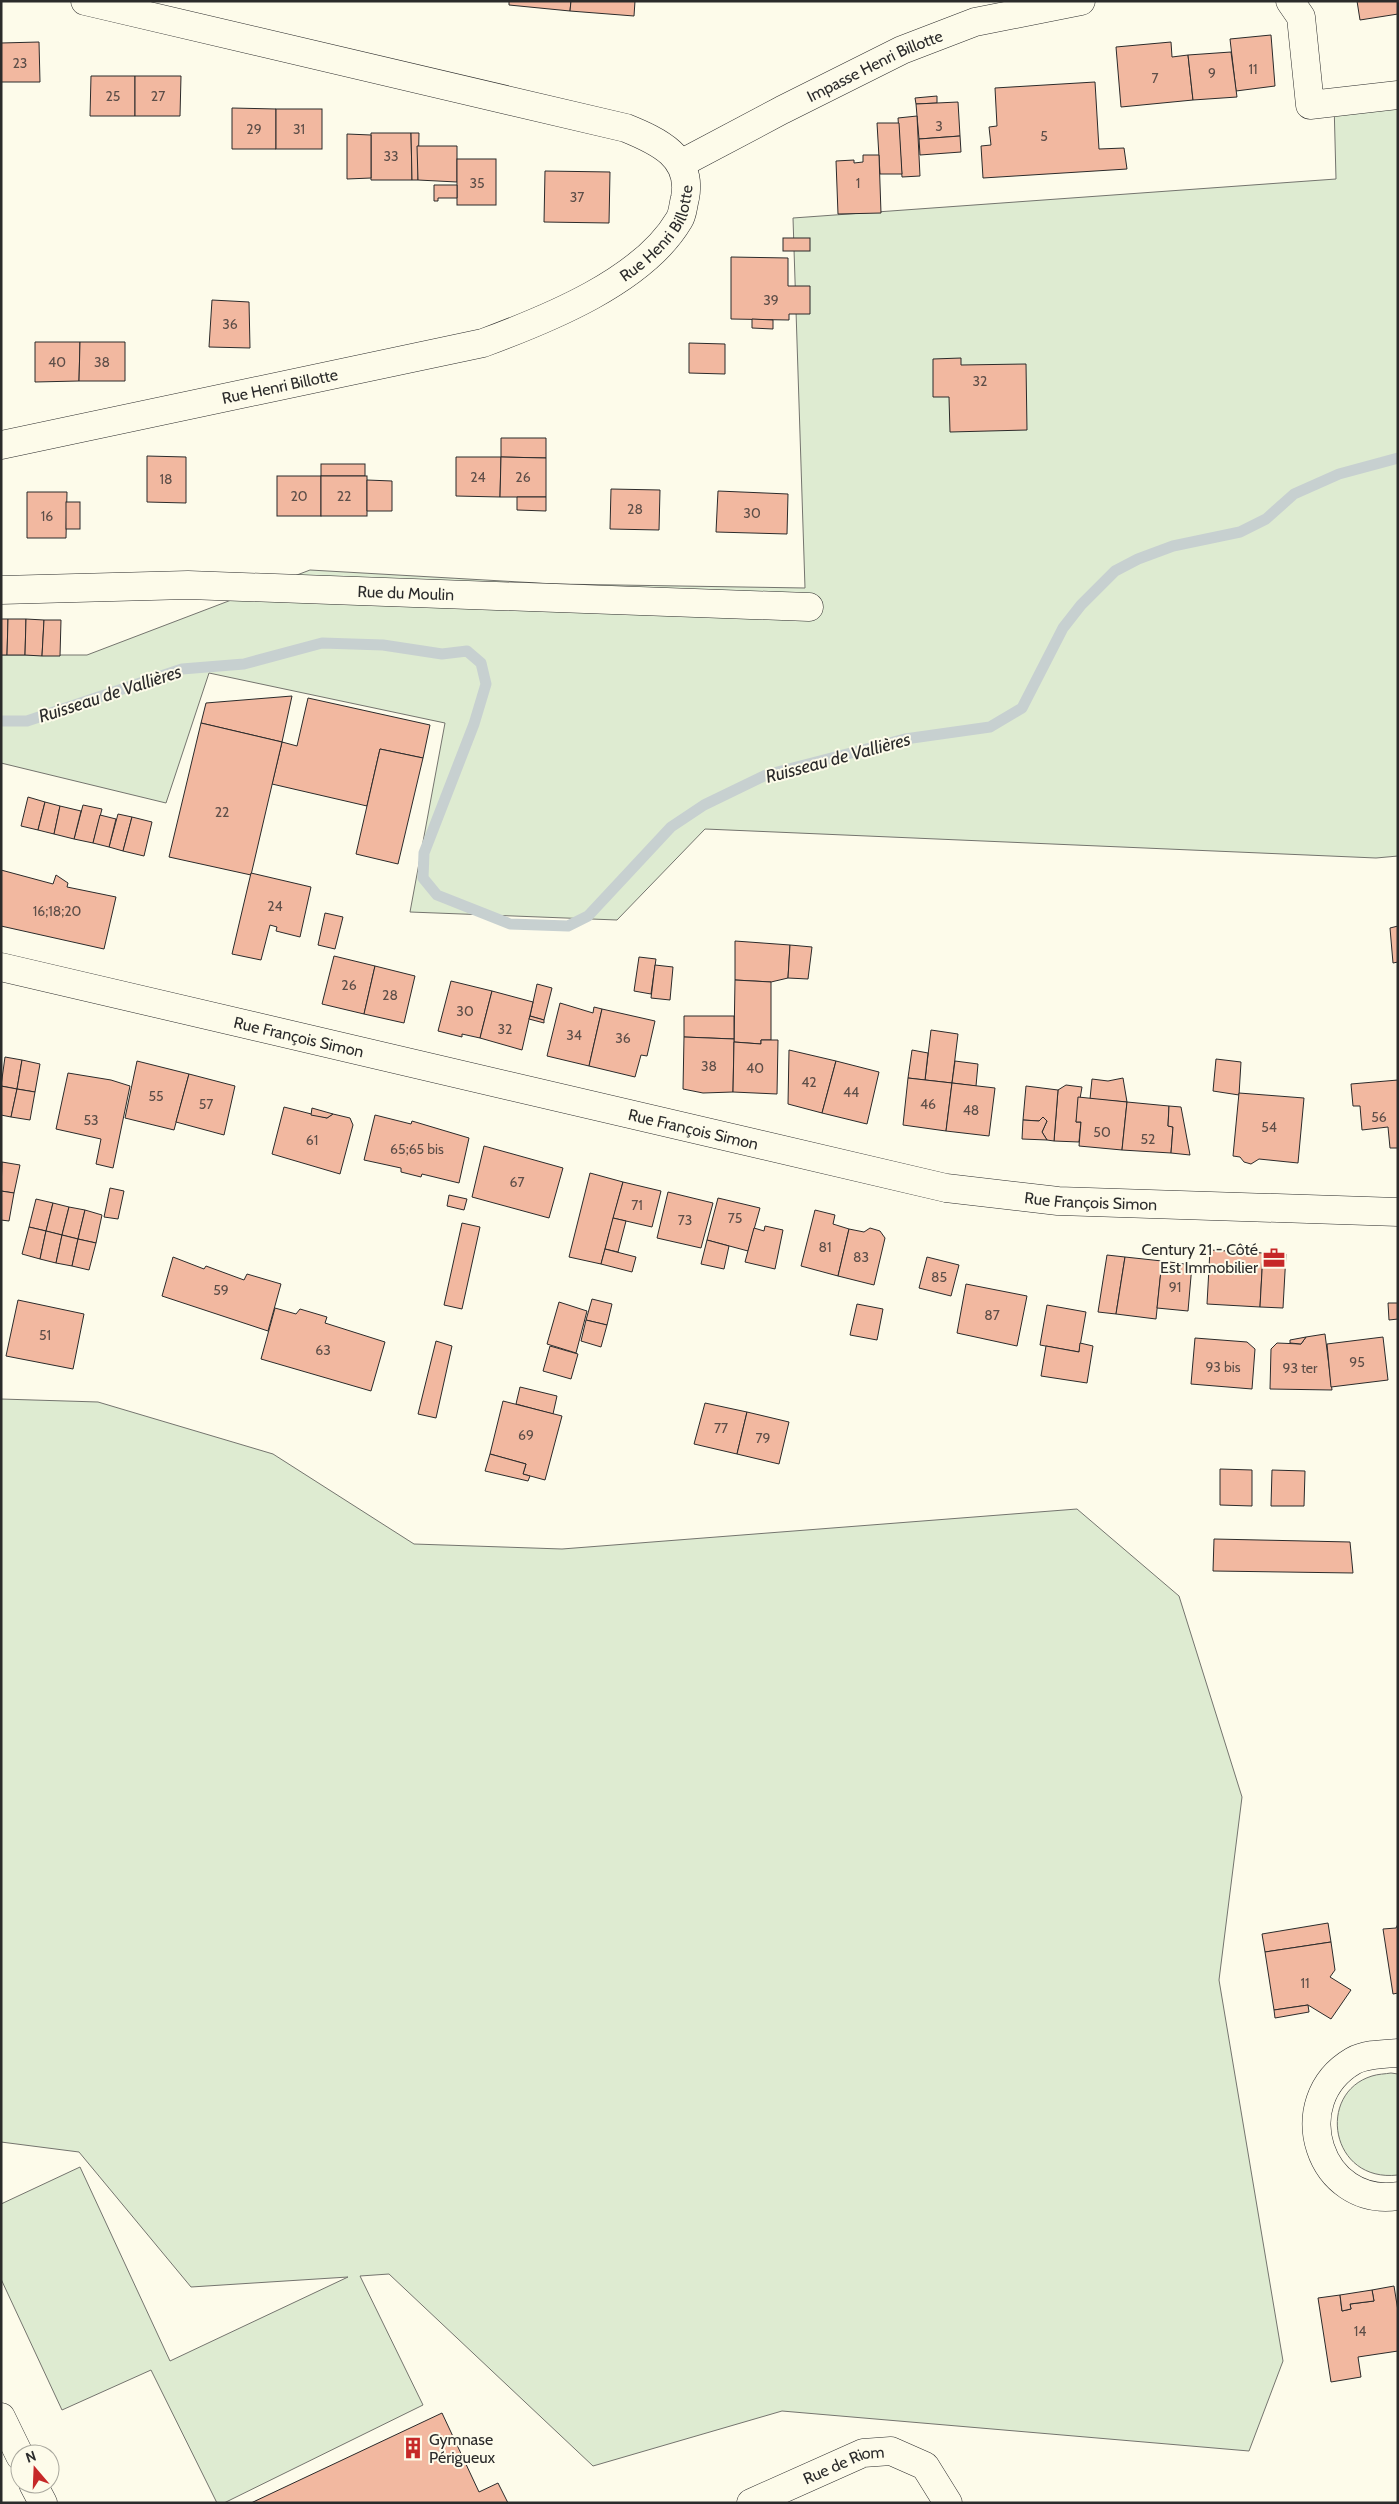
<svg xmlns="http://www.w3.org/2000/svg" width="1399" height="2504" font-family="Cabin,sans-serif">
  <style>
    .green { fill: #deebd1; stroke: #74746e }
    .lines { fill: none; stroke-linecap: round; stroke-linejoin: round }
    .stream { stroke: #c7d0d0; stroke-width: 11 }
    .building { fill: #f2b8a0; stroke: #2b2b2b }
    .street-casing { stroke: #2b2b2b; stroke-width: 29 }
    .secondary-casing { stroke: #2b2b2b; stroke-width: 29 }
    .street { stroke: #fdfbea; stroke-width: 28 }
    .secondary { stroke: #fdfbea; stroke-width: 28 }
    .labels { text-anchor: middle; stroke-width: 4; stroke-linejoin: round; paint-order: stroke }
    .number-label { font-size: 14px; fill: #5d4e48 }
    .street-label { font-size: 16px; fill: #2b2b2b; stroke: #fdfbea }
    .poi-label { font-size: 16px; fill: #2b2b2b; stroke: #fdfbea; text-anchor: end }
    .water-label { font-size: 18px; font-style: italic; fill: #2b2b2b; stroke: #fdfbea }
  </style>
  <rect width="100%" height="100%" fill="#fdfbea"/>
  <g class="green">
    <path d="M1398 95V856L1376 858 705 829 617 920 410 912 445 723 209 673 166 803 1 763V655H87L310 570 555 584 805 588 793 218 1336 179 1334 102Z"/>
    <path d="M1 1399 98 1402 273 1454 414 1544 562 1549 1077 1509 1179 1596 1242 1797 1219 1980 1283 2361 1249 2451 782 2411 593 2466 389 2274 360 2276 423 2405 224 2503H217L151 2370 62 2410 1 2279V2204L80 2167 170 2361 348 2277 191 2287 79 2152 1 2142Z"/>
    <path d="M1391 2073 1398 2074V2175C1330 2183 1316 2093 1372 2076 1378 2074 1385 2074 1391 2073Z"/>
  </g>
  <g class="lines">
    <path class="stream" d="M1 721H27L182 669 244 664 322 643 383 645 442 654 467 651 481 663 486 684 474 724 424 853 423 878 437 895 510 924 568 926 588 916 671 827 704 805 766 775 905 739 990 727 1022 708 1063 628 1081 605 1115 571 1138 559 1173 546 1240 532 1266 519 1294 494 1339 474 1398 458"/>
  </g>
  <g class="building">
    <path d="M509 1H571L570 11 509 5Z"/>
    <path d="M571 1H635L634 16 570 11Z"/>
    <path d="M1357 1H1398V14L1360 20Z"/>
    <path d="M1271 35 1275 86 1236 91 1230 39Z"/>
    <path d="M39 42 40 82H1V43Z"/>
    <path d="M1171 42 1172 57 1188 55 1193 100 1121 107 1116 47Z"/>
    <path d="M1231 52 1237 97 1193 100 1188 55Z"/>
    <path d="M91 76H135V116H90Z"/>
    <path d="M135 76H181L180 116H135Z"/>
    <path d="M1095 82 1099 149 1124 148 1127 169 983 178 981 146 991 145 989 127 997 126 995 88Z"/>
    <path d="M937 96V103L916 104 915 98Z"/>
    <path d="M958 102 960 136 919 139 916 104Z"/>
    <path d="M232 108 276 109V149H232Z"/>
    <rect x="276" y="109" width="46" height="40"/>
    <path d="M917 116 920 176 902 177 898 118Z"/>
    <path d="M877 123H899L902 174H880Z"/>
    <path d="M371 133H411L412 180H371Z"/>
    <path d="M411 133H419L418 180H412Z"/>
    <path d="M347 134 371 135V178L347 179Z"/>
    <path d="M960 136 961 152 920 155 919 139Z"/>
    <path d="M417 146H457V182L418 180Z"/>
    <path d="M863 155H879L881 213 838 214 836 161 854 160V163L863 162Z"/>
    <rect x="457" y="159" width="39" height="46"/>
    <path d="M545 171 610 172 609 223 544 222Z"/>
    <path d="M434 185H457V198H438V201H434Z"/>
    <rect x="783" y="238" width="27" height="13"/>
    <path d="M731 257 788 258V286H810V314H789V320L731 319Z"/>
    <path d="M212 300 249 302 250 348 209 347Z"/>
    <path d="M752 319 773 320V329L752 328Z"/>
    <path d="M35 342H80L79 381 35 382Z"/>
    <path d="M80 342H125V381H79Z"/>
    <path d="M689 343 725 344V374L689 373Z"/>
    <path d="M961 358V365L1026 364 1027 430 950 432 949 397H933V359Z"/>
    <path d="M501 438H546V458L501 457Z"/>
    <path d="M147 456 186 457V503L147 502Z"/>
    <path d="M456 457H501L500 497 456 496Z"/>
    <path d="M501 457 546 458V497H500Z"/>
    <rect x="321" y="464" width="44" height="12"/>
    <rect x="277" y="476" width="44" height="40"/>
    <rect x="321" y="476" width="46" height="40"/>
    <path d="M367 480 392 481V511H367Z"/>
    <path d="M611 489 660 490 659 530 610 529Z"/>
    <path d="M718 491 788 494 787 534 716 532Z"/>
    <path d="M27 492H67L66 538H27Z"/>
    <path d="M517 497H546V511L517 510Z"/>
    <rect x="66" y="502" width="14" height="27"/>
    <path d="M1 619H8L7 655H1Z"/>
    <path d="M8 619H26L25 655H7Z"/>
    <path d="M26 619 44 620 42 656 25 655Z"/>
    <path d="M44 620H61L60 656H42Z"/>
    <path d="M292 696 282 742 201 723 206 703Z"/>
    <path d="M308 698 430 725 423 758 380 749 367 806 272 784 282 742 297 746Z"/>
    <path d="M201 723 282 742 251 875 169 857Z"/>
    <path d="M380 749 423 758 398 864 356 854Z"/>
    <path d="M28 797 45 802 38 830 21 826Z"/>
    <path d="M45 802 60 806 54 834 38 830Z"/>
    <path d="M83 805 102 809 93 843 74 839Z"/>
    <path d="M60 806 81 811 74 839 54 834Z"/>
    <path d="M118 814 132 817 123 851 109 847Z"/>
    <path d="M100 815 116 819 109 847 93 843Z"/>
    <path d="M132 817 152 822 144 856 123 851Z"/>
    <path d="M1 870 53 884 56 875 68 883 67 887 116 897 104 949 1 926Z"/>
    <path d="M251 873 311 887 300 937 276 931 277 927 270 925 261 960 232 954Z"/>
    <path d="M325 913 343 917 335 949 318 945Z"/>
    <path d="M1398 926V962L1393 963 1390 928Z"/>
    <path d="M735 941 790 945 788 978 771 982 735 980Z"/>
    <path d="M790 945 812 947 808 979 788 978Z"/>
    <path d="M334 956 375 966 364 1014 322 1004Z"/>
    <path d="M639 957 656 959 651 994 634 991Z"/>
    <path d="M655 965 673 967 670 1000 651 998Z"/>
    <path d="M375 966 415 976 404 1023 364 1014Z"/>
    <path d="M735 980 771 982V1040H761V1044L734 1042Z"/>
    <path d="M451 981 492 991 480 1038 462 1034V1037L438 1031Z"/>
    <path d="M537 984 552 988 544 1020 530 1016Z"/>
    <path d="M492 991 533 1002 522 1050 480 1038Z"/>
    <path d="M560 1003 593 1013 594 1007 602 1009 589 1066 547 1056Z"/>
    <path d="M602 1009 655 1021 647 1056 641 1055 635 1077 589 1066Z"/>
    <path d="M530 1016 544 1020V1023L529 1019Z"/>
    <path d="M684 1016H734V1039L684 1037Z"/>
    <path d="M931 1030 958 1034 952 1083 925 1080Z"/>
    <path d="M684 1037 734 1039 733 1092 703 1093 683 1089Z"/>
    <path d="M761 1040H778L777 1094 733 1092 734 1042 761 1044Z"/>
    <path d="M789 1050 836 1061 822 1113 788 1104Z"/>
    <path d="M912 1050 928 1053 925 1080 908 1078Z"/>
    <path d="M5 1057 22 1060 17 1089 1 1086Z"/>
    <path d="M1216 1059 1241 1062 1239 1095 1213 1091Z"/>
    <path d="M22 1060 40 1064 35 1092 17 1089Z"/>
    <path d="M137 1061 189 1074 174 1130 125 1118Z"/>
    <path d="M836 1061 879 1072 867 1124 822 1113Z"/>
    <path d="M955 1061 978 1064 976 1086 952 1083Z"/>
    <path d="M68 1073 111 1080 130 1086 113 1168 96 1164 101 1139 56 1129Z"/>
    <path d="M189 1074 235 1086 224 1135 176 1122Z"/>
    <path d="M908 1078 952 1083 946 1131 903 1125Z"/>
    <path d="M1123 1078 1127 1102 1090 1099 1092 1079 1108 1081Z"/>
    <path d="M1398 1080V1148H1390L1388 1127 1362 1130 1360 1106H1353L1351 1084Z"/>
    <path d="M952 1083 995 1088 989 1136 946 1131Z"/>
    <path d="M1066 1085 1082 1087 1076 1122H1081L1079 1142 1054 1141 1058 1090Z"/>
    <path d="M1 1086 17 1089 11 1117 1 1115Z"/>
    <path d="M1026 1086 1058 1090 1054 1141 1047 1140 1042 1132 1047 1121 1043 1117 1039 1121 1023 1120Z"/>
    <path d="M17 1089 35 1092 30 1120 11 1117Z"/>
    <path d="M1239 1093 1304 1098 1298 1163 1259 1159 1251 1164 1244 1162 1240 1157 1233 1156Z"/>
    <path d="M1078 1097 1127 1102 1122 1150 1079 1146 1081 1122H1076Z"/>
    <path d="M1127 1102 1169 1106 1168 1126 1173 1127 1171 1153 1122 1150Z"/>
    <path d="M1169 1106 1181 1107 1190 1155 1171 1153 1173 1127 1168 1126Z"/>
    <path d="M284 1107 327 1118 333 1114 350 1118 353 1125 340 1174 272 1154Z"/>
    <path d="M312 1108 333 1114 327 1118 311 1115Z"/>
    <path d="M375 1115 411 1124 412 1121 469 1138 459 1183 422 1174 421 1177 401 1172V1168L364 1160Z"/>
    <path d="M1043 1117 1047 1121 1042 1132 1047 1140 1022 1139 1023 1120 1039 1121Z"/>
    <path d="M484 1146 563 1168 549 1218 472 1197Z"/>
    <path d="M2 1162 20 1165 14 1193 1 1191Z"/>
    <path d="M590 1173 623 1182 601 1264 569 1257Z"/>
    <path d="M623 1182 661 1191 652 1227 613 1218Z"/>
    <path d="M110 1188 124 1191 118 1219 104 1217Z"/>
    <path d="M1 1191 14 1193 9 1221 1 1220Z"/>
    <path d="M668 1192 713 1203 701 1248 657 1238Z"/>
    <path d="M449 1195 467 1199 464 1210 447 1206Z"/>
    <path d="M718 1198 760 1208 748 1251 707 1240Z"/>
    <path d="M36 1199 53 1203 46 1231 29 1227Z"/>
    <path d="M53 1203 69 1207 62 1235 46 1231Z"/>
    <path d="M69 1207 85 1210 78 1239 62 1235Z"/>
    <path d="M85 1210 102 1215 96 1243 78 1239Z"/>
    <path d="M815 1210 835 1215 833 1224 849 1229 838 1276 801 1266Z"/>
    <path d="M613 1218 626 1221 618 1252 605 1249Z"/>
    <path d="M462 1223 480 1227 462 1309 444 1305Z"/>
    <path d="M765 1226 783 1230 775 1269 745 1262 754 1228 764 1231Z"/>
    <path d="M29 1227 46 1231 40 1259 22 1254Z"/>
    <path d="M870 1228 880 1231 885 1238 874 1285 838 1276 849 1229 864 1232Z"/>
    <path d="M46 1231 62 1235 56 1263 40 1259Z"/>
    <path d="M62 1235 78 1239 72 1266 56 1263Z"/>
    <path d="M78 1239 96 1243 89 1270 72 1266Z"/>
    <path d="M707 1240 729 1246 724 1269 701 1264Z"/>
    <path d="M605 1249 636 1257 632 1272 601 1264Z"/>
    <path d="M1210 1250 1263 1253 1260 1307 1207 1304Z"/>
    <path d="M1263 1253 1286 1254 1283 1308 1260 1307Z"/>
    <path d="M1107 1255 1125 1257 1116 1314 1098 1312Z"/>
    <path d="M173 1257 204 1269 206 1266 244 1280 247 1274 281 1284 268 1331 162 1296Z"/>
    <path d="M927 1257 959 1265 951 1296 919 1288Z"/>
    <path d="M1125 1257 1162 1261 1156 1319 1116 1314Z"/>
    <path d="M1162 1261 1192 1265 1188 1311 1157 1308Z"/>
    <path d="M966 1284 1027 1296 1017 1346 957 1333Z"/>
    <path d="M592 1299 612 1304 607 1325 586 1320Z"/>
    <path d="M18 1300 84 1314 73 1369 6 1356Z"/>
    <path d="M559 1302 587 1311 576 1353 547 1344Z"/>
    <path d="M1388 1303H1398V1319L1389 1320Z"/>
    <path d="M857 1304 883 1309 877 1340 850 1335Z"/>
    <path d="M1047 1305 1086 1312 1079 1352 1040 1345Z"/>
    <path d="M275 1308 296 1314 300 1309 327 1317 325 1323 385 1342 371 1391 261 1359Z"/>
    <path d="M586 1320 607 1325 601 1347 581 1341Z"/>
    <path d="M1325 1334 1332 1390 1270 1389 1271 1349 1277 1343 1301 1344 1306 1337Z"/>
    <path d="M1306 1337 1301 1344 1290 1343V1340Z"/>
    <path d="M1383 1337 1388 1380 1331 1387 1327 1344Z"/>
    <path d="M1195 1338 1247 1342 1255 1349 1252 1389 1191 1384Z"/>
    <path d="M436 1341 452 1346 436 1418 418 1414Z"/>
    <path d="M1080 1343 1093 1346 1087 1383 1041 1376 1046 1346 1079 1352Z"/>
    <path d="M550 1346 578 1354 571 1379 543 1371Z"/>
    <path d="M520 1387 557 1396 553 1414 516 1404Z"/>
    <path d="M503 1401 562 1416 545 1480 523 1474 526 1464 490 1454Z"/>
    <path d="M705 1403 747 1412 737 1454 694 1444Z"/>
    <path d="M747 1412 789 1422 779 1464 737 1454Z"/>
    <path d="M490 1454 526 1464 523 1474 530 1476 528 1481 485 1471Z"/>
    <path d="M1220 1469 1252 1470V1506L1220 1505Z"/>
    <path d="M1272 1470 1305 1471 1304 1506H1271Z"/>
    <path d="M1214 1539 1350 1542 1353 1573 1213 1571Z"/>
    <path d="M1328 1923 1331 1942 1265 1952 1262 1934Z"/>
    <path d="M1398 1924V1993L1393 1994 1383 1929 1396 1928Z"/>
    <path d="M1331 1942 1335 1970 1330 1977 1351 1990 1331 2019 1308 2005 1274 2010 1265 1952Z"/>
    <path d="M1308 2005 1309 2012 1275 2018 1274 2010Z"/>
    <path d="M1394 2286 1398 2311V2351L1358 2357 1361 2377 1331 2382 1318 2298 1340 2295 1342 2311 1351 2309 1350 2304 1374 2301 1372 2290Z"/>
    <path d="M1372 2290 1374 2301 1350 2304 1351 2309 1342 2311 1340 2295Z"/>
    <path d="M442 2413 479 2492 498 2483 508 2503H251Z"/>
  </g>
  <g class="lines">
    <g class="street-casing">
      <g id="street">
        <path d="M1290 1 1301 17 1310 105 1398 95"/>
        <path id="s1" d="M682 163 782 110 902 50 975 22 1081 1"/>
        <path id="s2" d="M1 445 483 343C548 319 643 281 679 220 683 214 683 205 685 198 693 157 658 141 626 128L85 1"/>
        <path id="s3" d="M1 590 188 585 809 607"/>
        <path d="M1398 2053C1383 2054 1366 2054 1353 2061 1285 2101 1319 2208 1398 2196"/>
        <path d="M1 2417 20 2456"/>
        <path d="M33 2484 43 2503"/>
        <path id="s4" d="M751 2503 863 2453 891 2451 925 2466 948 2503"/>
      </g>
    </g>
    <g class="secondary-casing">
      <g id="secondary">
        <path id="s5" d="M1 967 946 1188 1058 1201 1398 1212"/>
      </g>
    </g>
    <use href="#street" class="street"/>
    <use href="#secondary" class="secondary"/>
  </g>
  <defs>
    <g id="office-bare" transform="scale(1.725)"><path d="M-6-3h4V-5.5h4V-3h4V5H-6ZM-1-4.5V-3h2v-1.5ZM-6 0V1H6V0Z" fill="#c62828" stroke="#fdfbea" stroke-width="2.5" paint-order="stroke"/></g>
    <g id="building-bare" transform="scale(1.725)"><path d="M-4-6H4V6H1V3H-1V6H-4ZM-2.5-4.3h1.7v1.8h-1.7ZM.8-4.3h1.7v1.8H.8ZM-2.5-1h1.7V.8h-1.7ZM.8-1h1.7V.8H.8Z" fill="#c62828" stroke="#fdfbea" stroke-width="2.5" paint-order="stroke"/></g>
  </defs>
  <g fill-rule="evenodd">
    <use href="#office-bare" x="1274" y="1258"/>
    <use href="#building-bare" x="413" y="2448"/>
  </g>
  <g class="labels">
    <g class="number-label">
      <text x="20" y="68">23</text>
      <text x="1253" y="74">11</text>
      <text x="1212" y="78">9</text>
      <text x="1155" y="83">7</text>
      <text x="113" y="101">25</text>
      <text x="158" y="101">27</text>
      <text x="939" y="131">3</text>
      <text x="254" y="134">29</text>
      <text x="299" y="134">31</text>
      <text x="1044" y="141">5</text>
      <text x="391" y="161">33</text>
      <text x="477" y="188">35</text>
      <text x="858" y="188">1</text>
      <text x="577" y="202">37</text>
      <text x="771" y="305">39</text>
      <text x="230" y="329">36</text>
      <text x="57" y="367">40</text>
      <text x="102" y="367">38</text>
      <text x="980" y="386">32</text>
      <text x="478" y="482">24</text>
      <text x="523" y="482">26</text>
      <text x="166" y="484">18</text>
      <text x="299" y="501">20</text>
      <text x="344" y="501">22</text>
      <text x="635" y="514">28</text>
      <text x="752" y="518">30</text>
      <text x="47" y="521">16</text>
      <text x="222" y="817">22</text>
      <text x="275" y="911">24</text>
      <text x="57" y="916">16;18;20</text>
      <text x="349" y="990">26</text>
      <text x="390" y="1000">28</text>
      <text x="465" y="1016">30</text>
      <text x="505" y="1034">32</text>
      <text x="574" y="1040">34</text>
      <text x="623" y="1043">36</text>
      <text x="709" y="1071">38</text>
      <text x="755" y="1073">40</text>
      <text x="809" y="1087">42</text>
      <text x="851" y="1097">44</text>
      <text x="156" y="1101">55</text>
      <text x="206" y="1109">57</text>
      <text x="928" y="1109">46</text>
      <text x="971" y="1115">48</text>
      <text x="1379" y="1122">56</text>
      <text x="91" y="1125">53</text>
      <text x="1269" y="1132">54</text>
      <text x="1102" y="1137">50</text>
      <text x="1148" y="1144">52</text>
      <text x="312" y="1145">61</text>
      <text x="417" y="1154">65;65 bis</text>
      <text x="517" y="1187">67</text>
      <text x="637" y="1210">71</text>
      <text x="735" y="1223">75</text>
      <text x="685" y="1225">73</text>
      <text x="825" y="1252">81</text>
      <text x="861" y="1262">83</text>
      <text x="939" y="1282">85</text>
      <text x="1175" y="1292">91</text>
      <text x="221" y="1295">59</text>
      <text x="992" y="1320">87</text>
      <text x="45" y="1340">51</text>
      <text x="323" y="1355">63</text>
      <text x="1357" y="1367">95</text>
      <text x="1223" y="1372">93 bis</text>
      <text x="1300" y="1373">93 ter</text>
      <text x="721" y="1433">77</text>
      <text x="526" y="1440">69</text>
      <text x="763" y="1443">79</text>
      <text x="1305" y="1988">11</text>
      <text x="1360" y="2336">14</text>
    </g>
    <g class="street-label">
      <text dy="6" stroke="none"><textPath href="#s1" startOffset="216">Impasse Henri Billotte</textPath></text>
      <text dy="6" stroke="none"><textPath href="#s2" startOffset="705">Rue Henri Billotte</textPath></text>
      <text dy="6" stroke="none"><textPath href="#s2" startOffset="285">Rue Henri Billotte</textPath></text>
      <text dy="6" stroke="none"><textPath href="#s3" startOffset="405">Rue du Moulin</textPath></text>
      <text dy="6" stroke="none"><textPath href="#s5" startOffset="306">Rue François Simon</textPath></text>
      <text dy="6" stroke="none"><textPath href="#s5" startOffset="711">Rue François Simon</textPath></text>
      <text dy="6" stroke="none"><textPath href="#s5" startOffset="1116">Rue François Simon</textPath></text>
      <text dy="6" stroke="none"><textPath href="#s4" startOffset="101">Rue de Riom</textPath></text>
    </g>
    <g class="poi-label">
      <text x="1258" y="1255">Century 21 - Côté<tspan x="1258" dy="18">Est Immobilier</tspan></text>
      <text x="429" y="2445" text-anchor="start">Gymnase<tspan x="429" dy="18">Périgueux</tspan></text>
    </g>
    <g class="water-label">
      <text transform="translate(110 694) rotate(-18)" y="6">Ruisseau de Vallières</text>
      <text transform="translate(838 758) rotate(-15)" y="6">Ruisseau de Vallières</text>
    </g>
  </g>
  <rect width="1399" height="2504" fill="none" stroke="#2b2b2b" stroke-width="5"/>
  <g transform="translate(35 2469) rotate(341)"><circle r="24" fill="#fdfbea" stroke="#a9a89e"/>
  <path d="M0-4L9 19L0 12L-9 19Z" fill="#c62828"/>
  <text y="-8" font-size="14" font-weight="bold" text-anchor="middle" fill="#2b2b2b">N</text>
  </g>
</svg>
